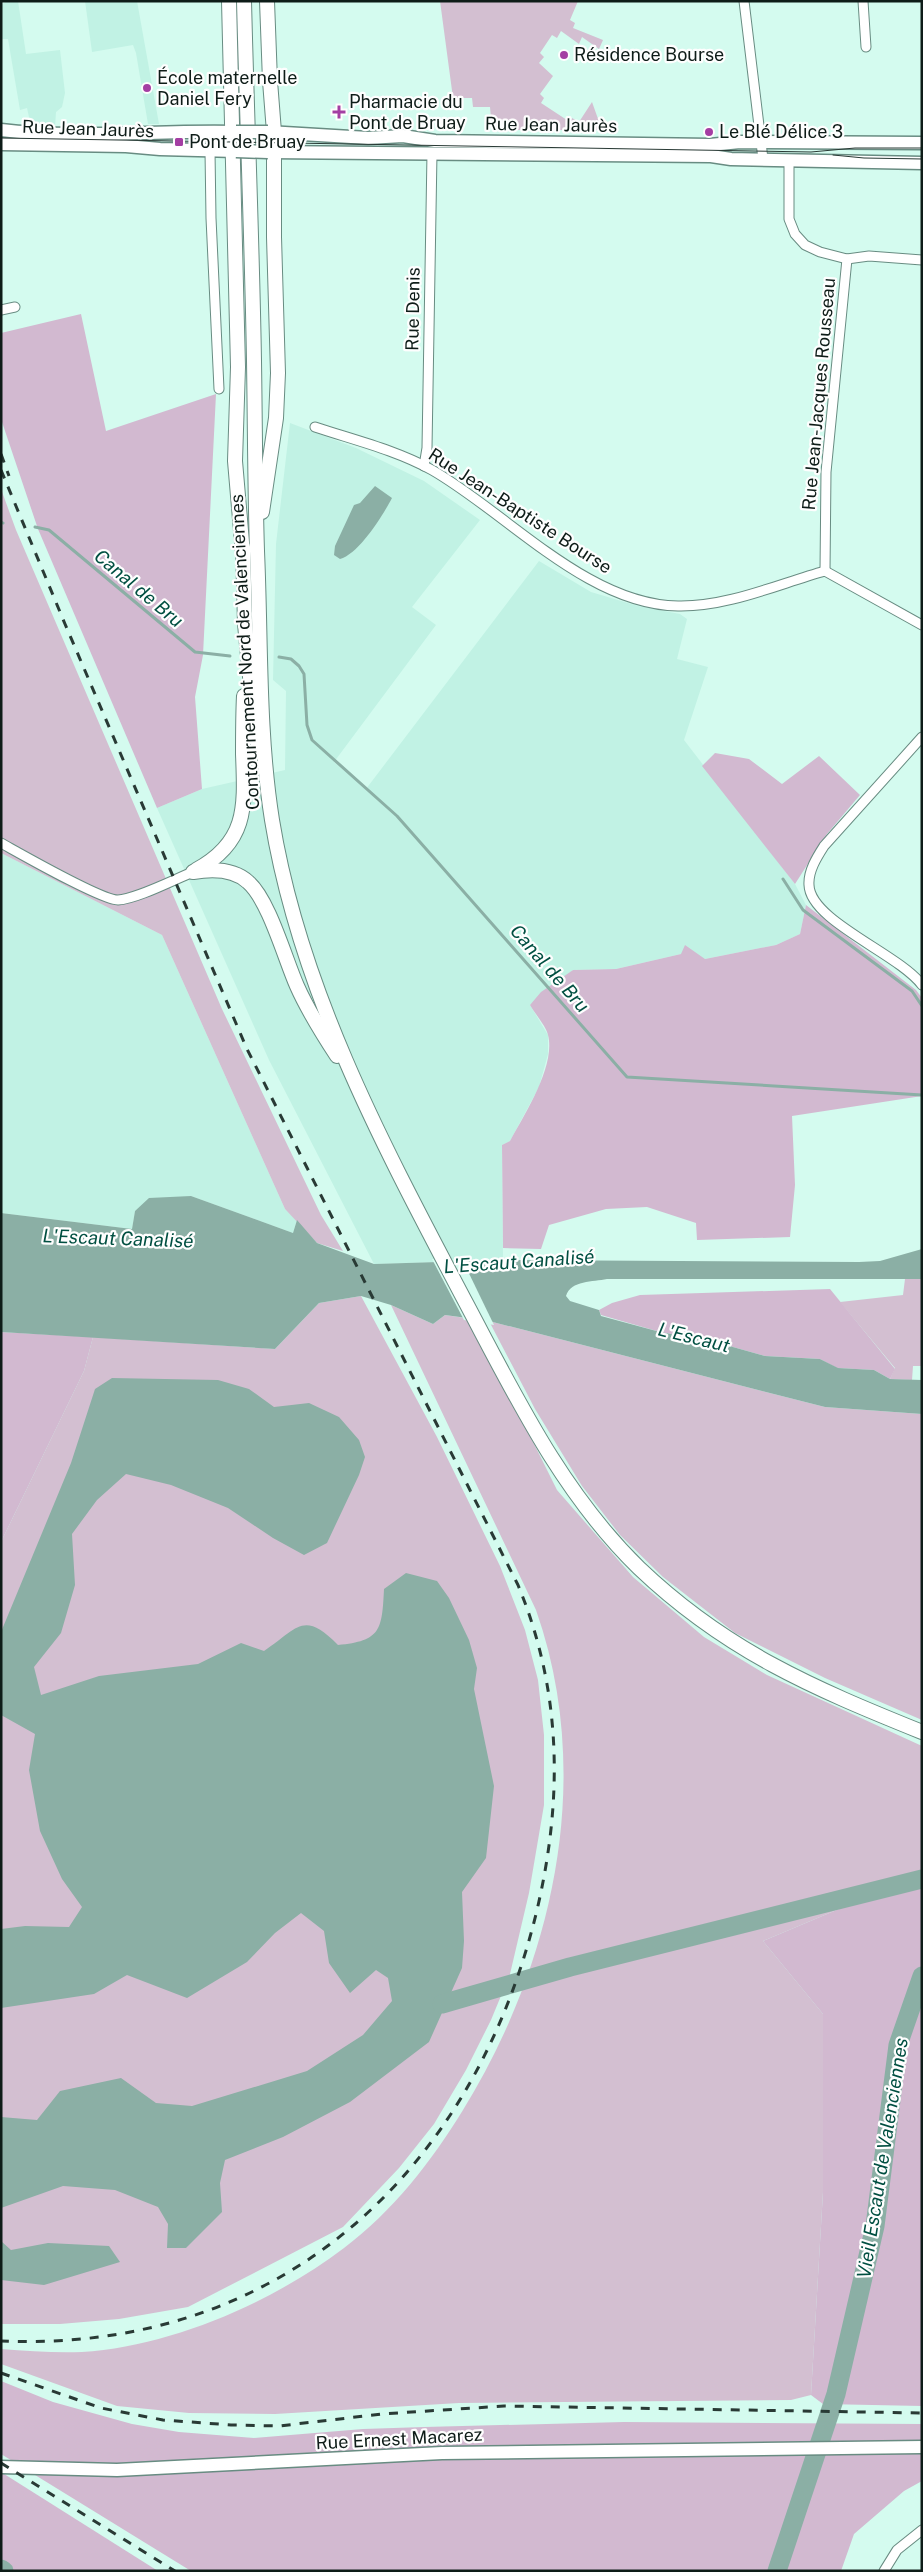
<svg xmlns="http://www.w3.org/2000/svg" width="923" height="2572" font-family="'Public Sans',sans-serif">
  <style>
    .built { fill: #c1f2e4 }
    .green { fill: #d3bfd1 }
    .forest { fill: #d2b9d0 }
    .water { fill: #8bafa5 }
    .pier { fill: #d4fbef }
    .lines { fill: none; stroke-linecap: round; stroke-linejoin: round }
    .stream { stroke: #8bafa5; stroke-width: 3 }
    .river { stroke: #8bafa5; stroke-width: 19 }
    .minor-casing { stroke: #688c82; stroke-width: 11 }
    .secondary-casing { stroke: #688c82; stroke-width: 15 }
    .primary-casing { stroke: #688c82; stroke-width: 16 }
    .minor { stroke: #fff; stroke-width: 9 }
    .secondary { stroke: #fff; stroke-width: 12 }
    .primary { stroke: #fff; stroke-width: 14 }
    .tram { stroke: #293a35; stroke-width: 1 }
    .rail { stroke: #293a35; stroke-width: 3; stroke-dasharray: 9 9; stroke-linecap: butt }
    .secondary-bridge-casing { stroke: #688c82; stroke-width: 15; stroke-linecap: butt }
    .secondary-bridge { stroke: #fff; stroke-width: 12 }
    .poi-dot { fill: #a43ea3; stroke: #fefefe; stroke-width: 2 }
    .labels { text-anchor: middle; stroke-width: 4.5; stroke-linejoin: round; paint-order: stroke }
    .poi-label { font-size: 18px; fill: #0e1c18; stroke: #fefefe; text-anchor: start }
    .street-label { font-size: 18px; fill: #0e1c18; stroke: #fefefe }
    .water-label { font-size: 19px; font-style: italic; fill: #004f41; stroke: #fefefe }
  </style>
  <rect width="100%" height="100%" fill="#d4fbef"/>
  <g class="built">
    <path d="M7 1H18L26 54 60 50 65 93 62 107 56 112 55 127 31 126 27 108 20 110 8 39H1V5Z"/>
    <path d="M85 1H137L159 124H148L136 53 133 45 92 52Z"/>
    <path d="M290 423 356 448 424 481 480 520 412 607 436 625 334 762 366 789 539 561 591 592 638 606 680 614 687 619 677 659 708 667 684 740 795 884 806 905 800 934 776 945 705 959 681 954 616 969 573 970 530 1005 548 1035V1054L539 1087 510 1141 502 1145 503 1260 374 1264 269 1060 157 808 202 789 285 770 286 691 273 680 276 544Z"/>
    <path d="M1 853 162 935 285 1209 297 1220 293 1233 191 1196 135 1211 132 1229 1 1213Z"/>
  </g>
  <g class="green">
    <path d="M440 1H578L570 20 575 23 573 28 603 40 599 49 582 37 579 44 561 31 557 38 552 35 540 53 544 57 539 63 553 76 540 94 544 98 541 103 570 122 572 118 579 122 592 102 602 130H492L490 107H473L472 98H453Z"/>
    <path d="M1 489 16 530 222 1009 321 1215 343 1251 317 1243 285 1209 162 935 1 853Z"/>
    <path d="M905 1279H922V1366H913L912 1380 890 1379 895 1368 840 1302 903 1295Z"/>
    <path d="M361 1296 437 1437 500 1566 525 1630 538 1680 544 1735V1805L529 1893 510 1974 491 2020 466 2070 434 2124 399 2168 343 2227 188 2307 119 2319 60 2324H1V1542L84 1371 93 1337 275 1349 319 1303Z"/>
    <path d="M391 1305 433 1324 445 1315 472 1319 557 1490 633 1577 704 1637 767 1675 922 1746V1874L763 1941 823 2014V2192L811 2395 791 2400 459 2403 275 2414 189 2413 117 2406 1 2364V2349C28 2351 55 2353 82 2352 172 2346 273 2302 344 2248 392 2212 432 2161 463 2110 554 1962 595 1777 536 1610Z"/>
    <path d="M489 1321 825 1407 922 1414V1720L825 1678 735 1633 663 1577 620 1535 582 1486 535 1409Z"/>
  </g>
  <g class="forest">
    <path d="M81 314 106 431 216 394 203 655 195 697 202 789 157 808 38 529 1 419V333Z"/>
    <path d="M715 753 749 759 782 784 819 756 860 795 827 834 795 884 702 766Z"/>
    <path d="M806 905 916 990 922 998V1096L792 1116 795 1185 790 1237 697 1240 696 1223 647 1207 606 1209 549 1225 541 1249 503 1248 502 1145 510 1141C524 1115 556 1066 548 1035 546 1026 535 1014 530 1005L541 992 573 970 616 969 681 954 685 945 705 959 776 945 800 934Z"/>
    <path d="M830 1289 895 1369 890 1379 874 1370 837 1368 820 1359 765 1356 715 1342 660 1332 601 1315 599 1310 612 1303 640 1295Z"/>
    <path d="M1 1332 93 1337 84 1371 1 1542Z"/>
    <path d="M922 1874V2406L823 2404 811 2395 823 2192V2014L763 1941Z"/>
    <path d="M1 2381 53 2402 132 2424 179 2432 254 2438 363 2429 424 2427 624 2422 922 2424V2481L904 2491 854 2534 841 2571H191L1 2454Z"/>
    <path d="M1 2472 158 2571H1Z"/>
  </g>
  <g class="water">
    <path d="M375 486 392 498C383 515 359 554 340 559L334 555 335 546 354 505 360 503Z"/>
    <path d="M191 1196 293 1233 297 1220 317 1243 374 1264 503 1260 859 1262 880 1261 922 1249V1279H607C593 1282 571 1280 566 1296L570 1301 599 1310 601 1316 660 1332 715 1342 765 1356 820 1359 838 1368 874 1370 890 1379 922 1380V1414L825 1407 489 1321 445 1315 433 1324 391 1305 361 1296 319 1303 275 1349 1 1332V1213L132 1229 135 1211 149 1198Z"/>
    <path d="M112 1378 218 1380 249 1389 274 1407 309 1403 339 1417 359 1440 365 1457 359 1475 327 1543 304 1555 273 1538 228 1508 171 1485 126 1474 97 1500 72 1534 75 1585 61 1633 34 1667 41 1695 99 1676 198 1664 241 1643 264 1651C297 1629 303 1609 338 1645 381 1641 382 1630 384 1589L406 1573 437 1581 449 1598 469 1640 477 1668 474 1689 494 1786 486 1858 462 1892 464 1941 462 1968 429 2042 350 2102 283 2137 225 2160 220 2183 222 2212 186 2248H167L168 2224 158 2207 115 2190 63 2186 1 2208V2117L37 2120 60 2091 121 2078 156 2103 192 2106 307 2071 363 2035 392 2001 388 1978 376 1970 350 1993 329 1963 324 1931 301 1913 275 1933 247 1962 187 1998 127 1975 94 1994 1 2008V1929L25 1926 69 1927 82 1907 62 1879 40 1831 29 1770 35 1734 1 1715V1632L71 1463 95 1389Z"/>
    <path d="M1 2241 11 2250 48 2243 109 2246 120 2262 44 2285 1 2280Z"/>
  </g>
  <path class="pier" d="M432 1259H462L494 1325 464 1320Z"/>
  <g class="lines">
    <g class="stream">
      <path d="M1 522 3 523"/>
      <path d="M35 527 49 530 195 652 230 656"/>
      <path d="M279 657 291 659 299 666 304 674 307 725 312 740 397 816 627 1077 922 1095"/>
      <path d="M783 879 803 910 912 991 922 1006"/>
    </g>
    <g class="river">
      <path d="M442 2004 570 1967 922 1879"/>
      <path d="M1 2569 4 2571"/>
      <path d="M777 2571 836 2394 875 2226 898 2045 922 1976"/>
    </g>
    <g class="minor-casing">
      <g id="minor">
        <path d="M744 1 763 159"/>
        <path d="M863 1 866 47"/>
        <path d="M210 151 211 218 219 389"/>
        <path d="M789 160V219L795 234 805 245 820 252 847 259 869 256 922 260"/>
        <path d="M1 310 15 307"/>
        <path d="M315 427C354 440 396 450 432 470 507 513 588 605 678 606 728 607 778 584 825 571"/>
        <path d="M424 466 427 448 432 153"/>
        <path d="M825 571 826 472 847 259"/>
        <path d="M825 571 922 625"/>
        <path d="M922 737 824 846C817 857 808 871 809 885 810 921 899 954 922 985"/>
        <path d="M1 843C21 854 101 900 118 900 137 899 175 879 193 872"/>
        <path d="M884 2571 897 2550 922 2530"/>
      </g>
    </g>
    <g class="secondary-casing">
      <g id="secondary">
        <path d="M1 130C79 139 158 130 236 132"/>
        <path d="M268 132 368 138 403 136 435 141 710 145 740 142 922 143"/>
        <path d="M1 144 126 146 160 149 236 151"/>
        <path d="M268 152 711 156 731 159 922 163"/>
        <path d="M1 2467 117 2470 442 2453 922 2447"/>
      </g>
    </g>
    <g class="primary-casing">
      <g id="primary">
        <path d="M229 1 238 367 235 461 243 554"/>
        <path d="M244 1C247 121 252 241 254 361 255 424 255 488 257 551 261 640 258 732 272 820 300 992 385 1149 465 1301 515 1395 561 1492 639 1568 726 1651 813 1688 922 1732"/>
        <path d="M262 512 276 418 278 373 274 237V132L270 81 267 1"/>
        <path d="M243 547 245 624 256 740"/>
        <path d="M196 870C248 842 245 806 243 754 243 735 243 716 244 696"/>
        <path d="M193 872C211 869 234 869 248 882 269 900 285 959 297 986 308 1011 322 1033 337 1056"/>
      </g>
    </g>
    <use href="#minor" class="minor"/>
    <use href="#secondary" class="secondary"/>
    <use href="#primary" class="primary"/>
    <g class="tram">
      <path d="M1 138 811 152 855 148H922"/>
      <path d="M833 155 864 158 922 159"/>
    </g>
    <g class="rail">
      <path d="M1 454 9 476"/>
      <path d="M1 470 65 624 247 1049 518 1585C562 1691 563 1799 537 1910 474 2173 279 2353 1 2341"/>
      <path d="M1 2373 101 2408 163 2420 231 2425 279 2426 382 2414 504 2406 922 2413"/>
      <path d="M1 2463 175 2571"/>
    </g>
    <g class="secondary-bridge-casing">
      <g id="secondary-bridge">
        <path d="M236 132H268"/>
        <path d="M236 151 268 152"/>
      </g>
    </g>
    <use href="#secondary-bridge" class="secondary-bridge"/>
  </g>
  <g class="poi-dot">
    <circle cx="564" cy="55" r="5"/>
    <circle cx="147" cy="88" r="5"/>
    <path d="M336.5 104.5h5v5h5v5h-5v5h-5v-5h-5v-5h5z"/>
    <circle cx="709" cy="132" r="5"/>
    <rect x="174" y="137" width="10" height="10" rx="2.5"/>
  </g>
  <g class="labels">
    <g class="poi-label">
      <text x="574" y="61">Résidence Bourse</text>
      <text x="157" y="84">École maternelle<tspan x="157" dy="21">Daniel Fery</tspan></text>
      <text x="349" y="108">Pharmacie du<tspan x="349" dy="21">Pont de Bruay</tspan></text>
      <text x="719" y="138">Le Blé Délice 3</text>
      <text x="189" y="148">Pont de Bruay</text>
    </g>
    <g class="street-label">
      <text transform="translate(551 125) rotate(1)" y="6">Rue Jean Jaurès</text>
      <text transform="translate(88 129) rotate(2)" y="6">Rue Jean Jaurès</text>
      <text transform="translate(413 309) rotate(-89)" y="6">Rue Denis</text>
      <text transform="translate(819 394) rotate(-85)" y="6">Rue Jean-Jacques Rousseau</text>
      <text transform="translate(520 511) rotate(33)" y="6">Rue Jean-Baptiste Bourse</text>
      <text transform="translate(245 652) rotate(-93)" y="6">Contournement Nord de Valenciennes</text>
      <text transform="translate(399 2439) rotate(-3)" y="6">Rue Ernest Macarez</text>
    </g>
    <g class="water-label">
      <text transform="translate(139 588) rotate(40)" y="7">Canal de Bru</text>
      <text transform="translate(550 968) rotate(49)" y="7">Canal de Bru</text>
      <text transform="translate(118 1238) rotate(2)" y="7">L'Escaut Canalisé</text>
      <text transform="translate(519 1261) rotate(-4)" y="7">L'Escaut Canalisé</text>
      <text transform="translate(694 1337) rotate(14)" y="7">L'Escaut</text>
      <text transform="translate(882 2158) rotate(-81)" y="7">Vieil Escaut de Valenciennes</text>
    </g>
  </g>
  <rect width="923" height="2572" fill="none" stroke="#0e1c18" stroke-width="5"/>
</svg>
